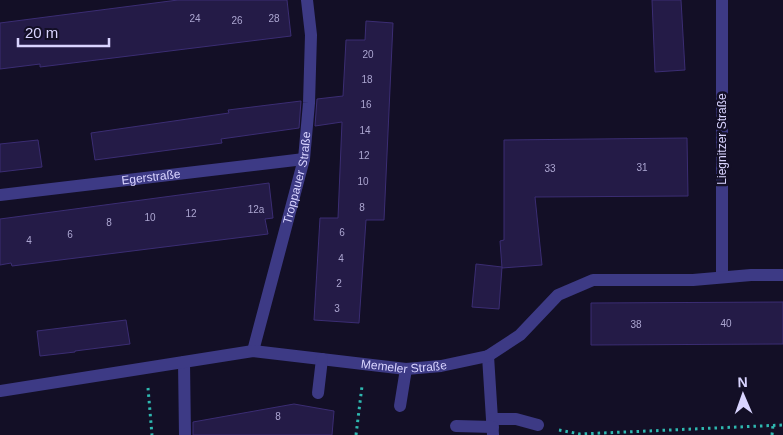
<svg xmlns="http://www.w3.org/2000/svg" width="783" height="435" font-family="Helvetica,sans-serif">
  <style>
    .building { fill: #241b47; stroke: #3b2d73 }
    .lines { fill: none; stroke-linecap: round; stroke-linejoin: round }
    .path { stroke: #2fb8b0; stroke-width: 3; stroke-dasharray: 2.5 4; stroke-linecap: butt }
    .minor { stroke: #3d3a85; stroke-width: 12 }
    .labels { text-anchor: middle; stroke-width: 5; stroke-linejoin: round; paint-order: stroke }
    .number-label { font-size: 10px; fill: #aca6d1 }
    .street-label { font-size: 12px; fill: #d9d4ff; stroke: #130f26 }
  </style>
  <rect width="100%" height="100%" fill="#130f26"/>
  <g class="building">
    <path d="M178 0H287L291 36 40 67V64L0 69V23Z"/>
    <path d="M652 0H681L685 70 655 72Z"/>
    <path d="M366 21 393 23 384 220H366L359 323 314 320 320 218H338L342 122 315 126 317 99 343 96 346 40H365Z"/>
    <path d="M301 101 299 128 221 139 222 143 95 160 91 133 229 113 228 110Z"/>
    <path d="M687 138 688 196 535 197 542 265 502 268 500 241 504 240V140Z"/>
    <path d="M38 140 42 167 0 172V144Z"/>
    <path d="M269 183 273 218 265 219 268 234 12 266 11 263 0 265V219Z"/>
    <path d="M476 264 502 267 499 309 472 307Z"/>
    <path d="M783 302V344L591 345V303Z"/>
    <path d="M126 320 130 344 75 351V352L40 356 37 331Z"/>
    <path d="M294 404 334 411 332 435H193V422Z"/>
  </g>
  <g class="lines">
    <g class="path">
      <path d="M148 388 152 435"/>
      <path d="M559 430 580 434 783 425"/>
      <path d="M356 435 362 386"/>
      <path d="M772 435 773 425"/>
    </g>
    <g class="minor">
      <path d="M722 0V277"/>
      <path id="s1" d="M0 195 304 159"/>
      <path id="s2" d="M253 351 304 159 309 103 311 35 307 0"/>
      <path d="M488 356 493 435"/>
      <path d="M184 362 185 435"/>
      <path id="s3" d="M0 391 253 351 406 369 441 366 488 356 520 335 558 295 593 280H693L751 275H783"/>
      <path d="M318 393 322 359"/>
      <path d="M400 406 406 369"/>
      <path d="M492 419H516L538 425"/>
      <path d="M456 426 493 427"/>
    </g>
  </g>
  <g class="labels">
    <g class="number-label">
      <text x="195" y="22">24</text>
      <text x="274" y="22">28</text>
      <text x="237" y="24">26</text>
      <text x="368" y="58">20</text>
      <text x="367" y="83">18</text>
      <text x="366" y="108">16</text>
      <text x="365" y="134">14</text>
      <text x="364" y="159">12</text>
      <text x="642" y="171">31</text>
      <text x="550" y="172">33</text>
      <text x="363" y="185">10</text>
      <text x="362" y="211">8</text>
      <text x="256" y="213">12a</text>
      <text x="191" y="217">12</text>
      <text x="150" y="221">10</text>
      <text x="109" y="226">8</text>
      <text x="342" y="236">6</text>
      <text x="70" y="238">6</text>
      <text x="29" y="244">4</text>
      <text x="341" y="262">4</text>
      <text x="339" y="287">2</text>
      <text x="337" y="312">3</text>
      <text x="726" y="327">40</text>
      <text x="636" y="328">38</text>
      <text x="278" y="420">8</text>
    </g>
    <g class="street-label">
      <text transform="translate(722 139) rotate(-90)" y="4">Liegnitzer Straße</text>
      <text dy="4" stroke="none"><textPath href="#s1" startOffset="152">Egerstraße</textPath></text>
      <text dy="4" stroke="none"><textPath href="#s2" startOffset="179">Troppauer Straße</textPath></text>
      <text dy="4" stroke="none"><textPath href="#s3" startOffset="408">Memeler Straße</textPath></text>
    </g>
  </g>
  <g transform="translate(743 395) rotate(358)" stroke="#130f26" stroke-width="4" paint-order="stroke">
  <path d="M0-4L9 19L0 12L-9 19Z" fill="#d9d4ff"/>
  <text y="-8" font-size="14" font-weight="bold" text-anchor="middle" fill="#d9d4ff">N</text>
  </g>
  <path d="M18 38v8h91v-8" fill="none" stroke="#d9d4ff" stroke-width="2.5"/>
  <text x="25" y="38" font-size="15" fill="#d9d4ff" stroke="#130f26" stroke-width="4" paint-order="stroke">20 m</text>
</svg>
